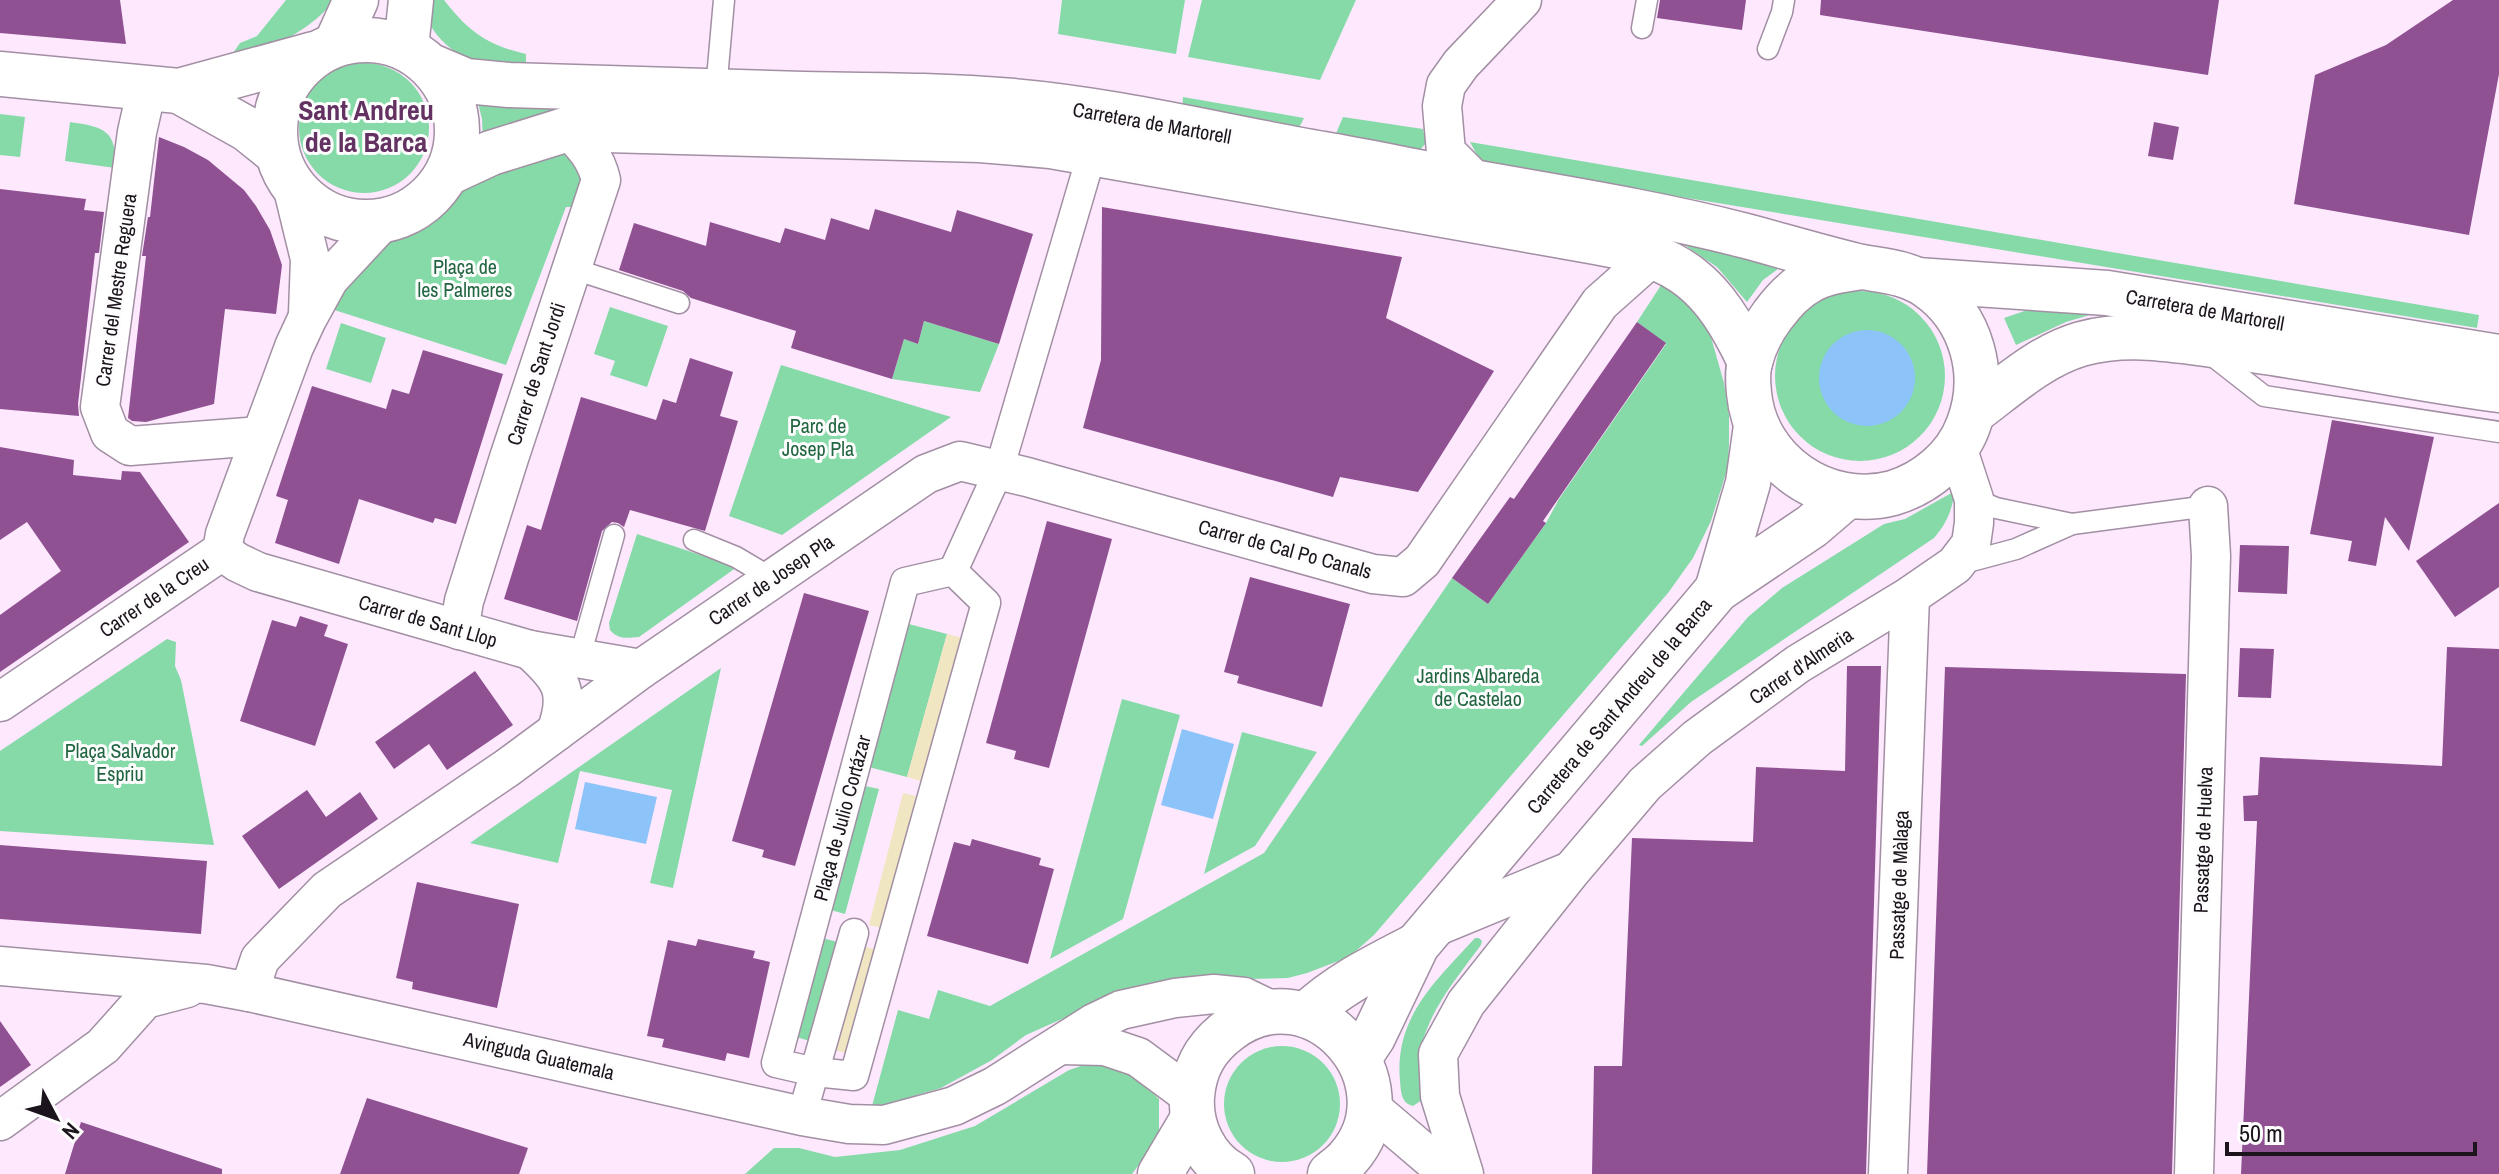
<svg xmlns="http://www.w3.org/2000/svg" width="2499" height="1174" font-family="'Archivo Narrow',sans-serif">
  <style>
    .green { fill: #86daa8 }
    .sand { fill: #f0e6c1 }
    .water { fill: #8cc3f9 }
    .building { fill: #8f5192 }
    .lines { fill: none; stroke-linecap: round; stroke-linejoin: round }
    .service-casing { stroke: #a28fa3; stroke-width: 23 }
    .pedestrian-casing { stroke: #a28fa3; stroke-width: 31 }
    .minor-casing { stroke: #a28fa3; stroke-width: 41 }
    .tertiary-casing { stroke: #a28fa3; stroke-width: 47 }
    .secondary-casing { stroke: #a28fa3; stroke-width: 47 }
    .service { stroke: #fff; stroke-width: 20 }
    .pedestrian { stroke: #fff; stroke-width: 28 }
    .minor { stroke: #fff; stroke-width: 38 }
    .tertiary { stroke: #fff; stroke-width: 44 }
    .secondary { stroke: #fff; stroke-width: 44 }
    .labels { text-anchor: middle; stroke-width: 6; stroke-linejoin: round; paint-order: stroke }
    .street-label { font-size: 20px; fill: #1c141c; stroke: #fdfdfd }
    .park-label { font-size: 20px; fill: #216541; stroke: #fdfdfd }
    .district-label { font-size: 28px; font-weight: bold; fill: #643262; stroke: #fdfdfd }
  </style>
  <rect width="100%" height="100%" fill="#fde8fe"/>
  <g class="green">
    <path d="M286 0H335C304 37 269 47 226 63L240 43 257 36Z"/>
    <path d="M421 0H444C468 31 487 45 526 54V67C511 65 495 65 480 62 451 56 426 30 421 0Z"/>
    <path d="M1062 0H1185L1176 54 1058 34Z"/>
    <path d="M1202 0H1356L1320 80 1188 57Z"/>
    <circle cx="364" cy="128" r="65"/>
    <path d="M1183 97 1304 118 1298 130 1182 109Z"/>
    <path d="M477 99 578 106 483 142 482 119Z"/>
    <path d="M0 114 25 117 20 157 0 155Z"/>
    <path d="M1343 117 1423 129 1426 143 1420 150H1412L1335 136Z"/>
    <path d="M70 122C104 127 117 130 115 168L65 161Z"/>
    <path d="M1470 142 2479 315 2477 328 1492 166 1478 157Z"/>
    <path d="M552 146 587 163 577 207H566L506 365 325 307 372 249 432 217 468 184Z"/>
    <path d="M1654 235 1786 263 1763 280 1747 302 1717 267 1686 246Z"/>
    <path d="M1667 276 1709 330 1724 383 1729 415V443L1728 467 1711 521 1693 558 1668 593 1374 935 1349 957 1307 973 1288 978 1248 979 1107 999 1026 1035 992 1060 941 1088 910 1097 894 1106H872L898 1010 929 1019 938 990 990 1006 1264 853 1452 578 1488 604 1546 523 1559 499 1666 344 1637 322Z"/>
    <circle cx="1860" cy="376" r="85"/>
    <path d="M2059 299 2147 315 2093 314 2066 322 2016 345 2004 318Z"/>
    <path d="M610 307 668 326 647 387 610 375 615 361 594 354Z"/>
    <path d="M924 321 999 344 980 392 892 379 904 339 918 344Z"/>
    <path d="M341 323 386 338 371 383 326 369Z"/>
    <path d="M781 365 951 417 782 535 729 516Z"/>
    <path d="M1955 491C1952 510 1947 523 1934 538L1691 702 1642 746 1639 745 1748 617 1782 588 1884 524 1905 519Z"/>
    <path d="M637 534 737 567 639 637C626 638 619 640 610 630L609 623Z"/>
    <path d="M905 623 947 634 907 777 865 766Z"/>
    <path d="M167 639 176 642 175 666 181 680 214 845 0 831V751Z"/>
    <path d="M721 668 673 888 650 883 672 790 580 771 558 863 470 843Z"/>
    <path d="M1122 699 1180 715 1123 919 1050 959Z"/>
    <path d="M1242 732 1317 752 1255 846 1204 874Z"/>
    <path d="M860 785 879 789 845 914 827 909Z"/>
    <path d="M818 937 838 942 810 1041 792 1036Z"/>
    <path d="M1475 938H1479L1482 941 1481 945C1457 978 1426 1013 1420 1055 1418 1070 1421 1085 1422 1100L1413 1106C1401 1103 1401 1092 1400 1081 1394 1017 1436 981 1475 938Z"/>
    <circle cx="1282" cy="1104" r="58"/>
    <path d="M1090 1063C1123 1066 1135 1076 1159 1099V1138L1132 1174H745L774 1148H799L835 1157 900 1150 975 1126 1069 1070Z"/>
  </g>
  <g class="sand">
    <path d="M947 634 970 640 931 784 907 777Z"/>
    <path d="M903 793 923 798 890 930 869 925Z"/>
    <path d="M862 946 882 951 855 1056 835 1050Z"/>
  </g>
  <g class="water">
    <circle cx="1867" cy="378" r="48"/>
    <path d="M1182 729 1234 744 1213 819 1161 805Z"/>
    <path d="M585 782 657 797 646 844 575 829Z"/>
  </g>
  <g class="building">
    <path d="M0 0H120L126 44 0 33Z"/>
    <path d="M1660 0H1746L1742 30 1657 18Z"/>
    <path d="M1821 0H2219L2208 75 1820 15Z"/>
    <path d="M2453 0H2499V74L2469 235 2294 204 2315 75 2386 45Z"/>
    <path d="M2154 122 2179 127 2173 160 2148 156Z"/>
    <path d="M159 137 184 147 208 160 244 190 256 206 270 230 282 265 276 314 225 309 214 404 146 422 132 421 128 418 146 256H142L148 217H150Z"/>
    <path d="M0 189 86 199 84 210 104 212 99 253H95L78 404 79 416 0 409Z"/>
    <path d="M1102 207 1402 257 1386 318 1494 371 1418 492 1340 477 1333 497 1083 428 1101 360Z"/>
    <path d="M875 209 951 232 957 210 1033 234 999 344 924 321 918 344 904 339 892 379 791 348 796 331 691 298 683 291 619 270 634 223 706 246 710 222 780 243 785 228 825 240 831 218 869 230Z"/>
    <path d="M1637 322 1666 343 1543 521 1546 523 1488 604 1452 578 1510 497 1514 499Z"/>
    <path d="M423 350 503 374 456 524 435 518 433 523 359 499 339 564 275 543 288 500 276 496 312 386 386 409 392 389 409 394Z"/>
    <path d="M690 358 733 372 720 416 738 421 705 531 630 510 624 527 618 523 612 522 602 531 577 621 504 599 527 525 541 530 581 397 656 420 663 399 676 403Z"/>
    <path d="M2332 420 2434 437 2409 551 2385 517 2376 566 2348 561 2352 541 2310 534Z"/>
    <path d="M0 447 74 460 73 475 121 480 122 471 140 472 189 542 0 672V615L61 571 27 522 0 540Z"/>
    <path d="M2499 503V587L2455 617 2416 561Z"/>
    <path d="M1047 521 1112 539 1049 768 1014 759 1016 751 986 743Z"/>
    <path d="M2240 545 2289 546 2287 594 2238 592Z"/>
    <path d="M1250 577 1350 604 1322 707 1237 683 1239 676 1224 672Z"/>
    <path d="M804 593 869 611 795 866 762 857 764 850 732 841Z"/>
    <path d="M300 616 328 625 324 636 348 644 315 746 240 721 272 620 296 627Z"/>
    <path d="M2447 647 2499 649V1174H2241L2257 821H2244L2243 796 2258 795 2260 757 2442 766Z"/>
    <path d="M2240 648 2274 649 2271 698 2238 697Z"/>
    <path d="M1847 666H1881L1866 1174H1592L1594 1066H1622L1632 838 1753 842 1756 767 1845 771Z"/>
    <path d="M1945 667 2186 674 2172 1174H1927Z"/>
    <path d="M475 671 513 725 447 770 429 744 394 769 375 742Z"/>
    <path d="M307 790 326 817 360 792 378 819 279 889 242 836Z"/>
    <path d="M972 839 1041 858 1039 865 1054 869 1028 964 927 936 954 842 970 846Z"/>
    <path d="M0 845 207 861 201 934 0 919Z"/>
    <path d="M417 882 519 904 497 1008 412 989 413 982 396 978Z"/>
    <path d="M698 939 755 951 753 958 770 962 749 1058 727 1053 725 1061 662 1047 664 1039 647 1036 668 940 696 946Z"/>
    <path d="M0 1021 31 1065 0 1087Z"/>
    <path d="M367 1098 528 1148 519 1174H340Z"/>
    <path d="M81 1122 222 1169V1174H65Z"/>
  </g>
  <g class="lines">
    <g class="service-casing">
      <g id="service">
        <path d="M1642 28 1647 0"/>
        <path d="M1768 49 1782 12 1784 0"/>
        <path d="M716 90 724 0"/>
        <path d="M569 272 586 273 679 303"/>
        <path d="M2209 353 2264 396 2499 432"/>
        <path d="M1974 499 1996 508 2072 524"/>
        <path d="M694 540 736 557 773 579"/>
        <path d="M1960 564 2016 549 2072 524 2208 506"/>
        <path d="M579 660 614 535"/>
      </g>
    </g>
    <g class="pedestrian-casing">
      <g id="pedestrian">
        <path d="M953 571 986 603 854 1076 815 1072 776 1063 905 582Z"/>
        <path d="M953 571 999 470 1092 153"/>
        <path d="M807 1098 854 933"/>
      </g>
    </g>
    <g class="minor-casing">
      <g id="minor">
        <path d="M147 88 137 132 100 407 110 433 130 446 260 436"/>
        <path d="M291 181 310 259 308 313"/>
        <path d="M1476 182 1446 152 1442 106 1446 85 1461 64 1522 0"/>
        <path d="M222 551 237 562 258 572 530 650 641 669"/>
        <path d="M459 630 464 601 509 458 601 180C596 158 584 145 568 129"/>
        <path d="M530 650C561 678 571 691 556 732"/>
        <path d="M0 702 222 551 225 534 294 347 307 319 329 279 383 221"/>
        <path d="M1430 929 1568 872"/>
        <path d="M0 966 206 984 249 992 802 1116 849 1124 884 1125 954 1106 995 1086 1094 1023 1121 1010 1175 998 1214 994 1244 997 1273 1011"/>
        <path d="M249 992 260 959 327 890 507 768 641 669 926 474 960 461 1027 477 1373 574 1403 577 1422 561 1600 303 1654 255"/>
        <path d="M1060 1045 1105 1046 1138 1057 1192 1097"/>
        <path d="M1369 1106 1449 1174"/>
        <path d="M0 1121 103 1046 145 999 187 988"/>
        <path d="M1464 1174 1440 1096 1438 1054 1466 1003 1571 871 1645 784 1697 738 1798 664 1910 596 1955 565 1971 544 1974 523V499L1957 447"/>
        <path d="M1888 1174 1910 596"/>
        <path d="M2194 1174 2211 556 2208 506"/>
      </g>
    </g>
    <g class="tertiary-casing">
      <g id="tertiary">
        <path d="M336 44 356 0"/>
        <path d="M406 48 411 0"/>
        <path d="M1717 590 1748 483 1756 426"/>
        <path d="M1306 1015C1337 985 1378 965 1417 945"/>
        <path d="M1359 1058 1373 1037 1417 945 1717 590 1812 526 1847 496"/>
        <path d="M1160 1174 1192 1120"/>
        <path d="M1232 1174C1205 1159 1190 1127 1192 1097 1194 1068 1206 1047 1229 1030 1313 966 1415 1082 1348 1158 1343 1164 1336 1169 1330 1174"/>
      </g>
    </g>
    <g class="secondary-casing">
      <g id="secondary">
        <circle cx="366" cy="131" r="91"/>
        <path d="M433 67 466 81 509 85C607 88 705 91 803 94 873 95 943 95 1013 101 1117 110 1220 136 1323 154 1375 163 1426 174 1478 183 1568 199 1657 213 1746 236 1783 246 1820 257 1857 266 1882 271 1905 271 1927 286 1972 317 1988 375 1968 426 1956 458 1926 483 1893 493 1826 511 1755 462 1749 393 1748 383 1747 372 1750 362 1754 346 1763 328 1773 315 1784 300 1795 288 1811 280 1826 271 1844 270 1861 267"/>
        <path d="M0 74 179 91 314 54"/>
        <path d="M179 91 247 129 277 153"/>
        <path d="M448 173 491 153 568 129 980 140 1051 146 1596 242C1681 257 1713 283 1750 362"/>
        <path d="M1917 280 2107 293 2499 357"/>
        <path d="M1973 412C2007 387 2040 356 2081 344 2128 331 2174 340 2221 346 2314 357 2406 378 2499 390"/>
      </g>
    </g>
    <use href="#service" class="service"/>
    <use href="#pedestrian" class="pedestrian"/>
    <use href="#minor" class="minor"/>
    <use href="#tertiary" class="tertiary"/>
    <use href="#secondary" class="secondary"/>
  </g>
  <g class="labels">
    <g class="street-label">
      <text transform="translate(1152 123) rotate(10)" y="7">Carretera de Martorell</text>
      <text transform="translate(116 290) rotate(-82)" y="7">Carrer del Mestre Reguera</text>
      <text transform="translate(2205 310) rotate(10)" y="7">Carretera de Martorell</text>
      <text transform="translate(536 374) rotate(-72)" y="7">Carrer de Sant Jordi</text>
      <text transform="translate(1285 549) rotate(15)" y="7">Carrer de Cal Po Canals</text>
      <text transform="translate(771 580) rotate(-34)" y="7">Carrer de Josep Pla</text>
      <text transform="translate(154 597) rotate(-34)" y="7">Carrer de la Creu</text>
      <text transform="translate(428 621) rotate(16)" y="7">Carrer de Sant Llop</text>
      <text transform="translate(1801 666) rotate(-34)" y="7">Carrer d'Almeria</text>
      <text transform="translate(1619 706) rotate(-50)" y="7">Carretera de Sant Andreu de la Barca</text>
      <text transform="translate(842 818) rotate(-75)" y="7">Plaça de Julio Cortázar</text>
      <text transform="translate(2203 840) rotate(-88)" y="7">Passatge de Huelva</text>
      <text transform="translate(1899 885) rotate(-88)" y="7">Passatge de Màlaga</text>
      <text transform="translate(539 1056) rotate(13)" y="7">Avinguda Guatemala</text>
    </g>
    <g class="park-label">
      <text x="465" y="274">Plaça de<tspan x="465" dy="23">les Palmeres</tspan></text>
      <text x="818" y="433">Parc de<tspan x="818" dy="23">Josep Pla</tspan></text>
      <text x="1478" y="683">Jardins Albareda<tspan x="1478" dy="23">de Castelao</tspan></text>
      <text x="120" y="758">Plaça Salvador<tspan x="120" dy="23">Espriu</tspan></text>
    </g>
    <g class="district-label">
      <text x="366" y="120">Sant Andreu<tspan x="366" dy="32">de la Barca</tspan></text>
    </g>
  </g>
  <g transform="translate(56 1118) rotate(131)" stroke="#fdfdfd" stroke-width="6" paint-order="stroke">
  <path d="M0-6L14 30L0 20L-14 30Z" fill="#1c141c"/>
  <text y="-12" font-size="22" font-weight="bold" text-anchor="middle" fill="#1c141c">N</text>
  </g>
  <path d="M2227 1142v12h248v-12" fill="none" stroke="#1c141c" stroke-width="4"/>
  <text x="2239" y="1142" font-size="24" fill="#1c141c" stroke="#fdfdfd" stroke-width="6" paint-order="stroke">50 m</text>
</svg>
